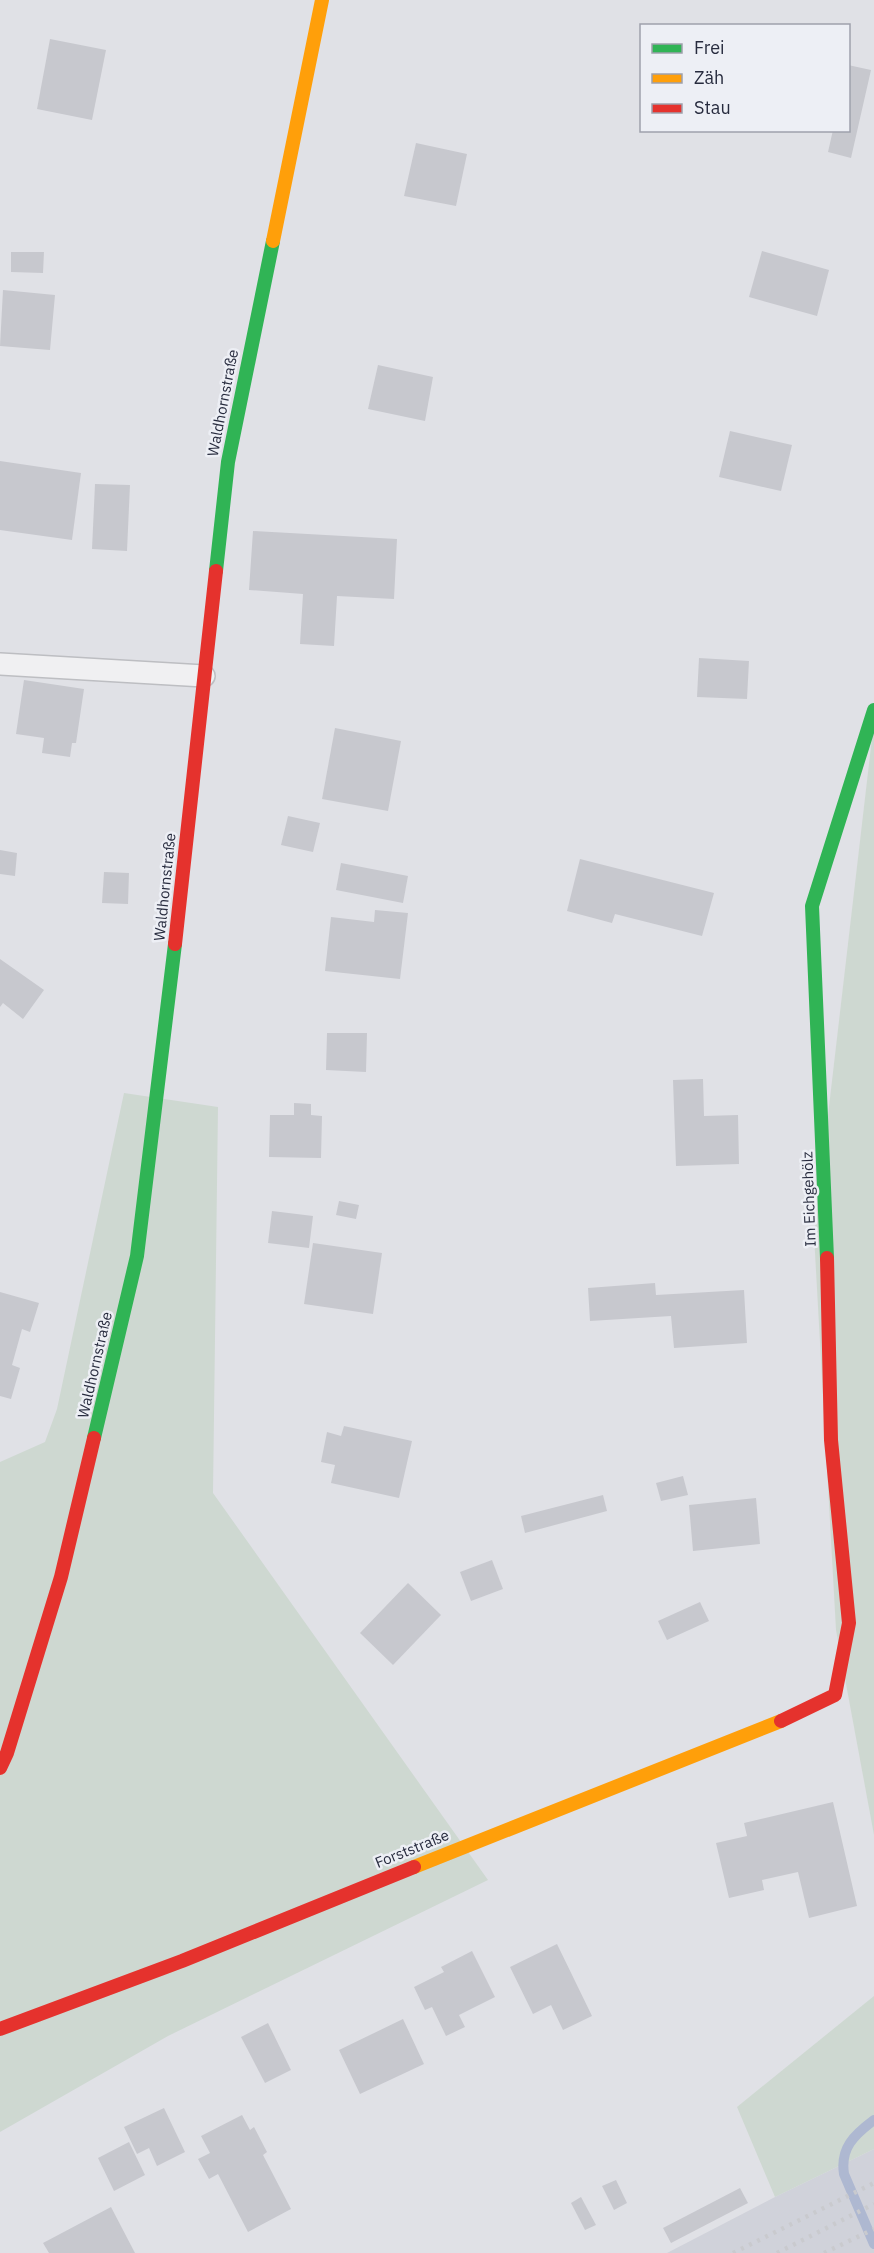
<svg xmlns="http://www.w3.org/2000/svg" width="874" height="2253" font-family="'IBM Plex Sans',sans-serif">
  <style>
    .built { fill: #d0d2da }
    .green { fill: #ced8d1 }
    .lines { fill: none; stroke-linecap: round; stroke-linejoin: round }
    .stream { stroke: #aeb8d1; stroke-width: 10 }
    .building { fill: #c7c8ce }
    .lane-casing { stroke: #bdbec2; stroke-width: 24 }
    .lane { stroke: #f0f0f2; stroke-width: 21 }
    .fast { stroke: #30b455; stroke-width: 14 }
    .slow { stroke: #ff9f0a; stroke-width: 14 }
    .jam { stroke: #e5322d; stroke-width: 14 }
    .rail { stroke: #c9cace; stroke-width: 4.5; stroke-dasharray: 3 6; stroke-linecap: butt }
    .labels { text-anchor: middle; stroke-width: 5; stroke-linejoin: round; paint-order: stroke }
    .street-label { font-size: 15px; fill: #272b3e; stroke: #edeff5 }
  </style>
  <rect width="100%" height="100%" fill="#e0e1e6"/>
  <path class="built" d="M874 2149V2253H667L775 2197Z"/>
  <g class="green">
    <path d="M874 721V1835L836 1630 814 1235Z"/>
    <path d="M124 1093 218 1107 213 1493 488 1880 168 2036 0 2132V1462L45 1442 57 1409Z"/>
    <path d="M874 1996V2149L775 2197 737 2107Z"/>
  </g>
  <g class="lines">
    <path class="stream" d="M874 2120C854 2135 840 2148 844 2174L874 2244"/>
  </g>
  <g class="building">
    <path d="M50 39 106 50 92 120 37 109Z"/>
    <path d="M848 65 871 70 851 158 828 152 833 130H848Z"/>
    <path d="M416 143 467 154 456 206 404 196Z"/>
    <path d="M762 251 829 270 817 316 749 297Z"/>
    <path d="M11 252H44L43 273 11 272Z"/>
    <path d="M3 290 55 295 50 350 0 346Z"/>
    <path d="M378 365 433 377 425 421 368 409Z"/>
    <path d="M730 431 792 445 781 491 719 477Z"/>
    <path d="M0 461 81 473 72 540 0 530Z"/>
    <path d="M95 484 130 485 127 551 92 549Z"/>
    <path d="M253 531 397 539 394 599 337 596 334 646 300 644 303 594 249 590Z"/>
    <path d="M699 658 749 661 747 699 697 697Z"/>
    <path d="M24 680 84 689 76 743H72L70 757 42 753 44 738 16 734Z"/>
    <path d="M335 728 401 741 388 811 322 799Z"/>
    <path d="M288 816 320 823 313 852 281 845Z"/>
    <path d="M0 850 17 853 15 876 0 874Z"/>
    <path d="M580 859 714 893 702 936 615 914 612 923 567 911Z"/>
    <path d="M341 863 408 876 403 903 336 890Z"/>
    <path d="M104 872 129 873 128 904 102 903Z"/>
    <path d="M375 910 408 913 400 979 325 971 331 917 374 922Z"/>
    <path d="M0 959 44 990 23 1019 3 1003 0 1007Z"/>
    <path d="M327 1033H367L366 1072 326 1070Z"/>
    <path d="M703 1079 704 1116 738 1115 739 1164 676 1166 673 1080Z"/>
    <path d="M294 1103 311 1104V1115L322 1116 321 1158 269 1157 270 1115H294Z"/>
    <path d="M339 1201 359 1205 356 1219 336 1215Z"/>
    <path d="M272 1211 313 1216 309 1248 268 1243Z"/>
    <path d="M313 1243 382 1253 373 1314 304 1304Z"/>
    <path d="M655 1283 656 1295 744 1290 747 1343 674 1348 671 1316 590 1321 588 1288Z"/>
    <path d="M0 1292 39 1303 30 1332 22 1329 12 1365 20 1368 11 1399 0 1396Z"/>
    <path d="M344 1426 412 1441 399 1498 331 1483 335 1465 321 1462 327 1432 341 1436Z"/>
    <path d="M683 1476 688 1495 661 1501 656 1483Z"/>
    <path d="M603 1495 607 1511 525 1533 521 1516Z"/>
    <path d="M756 1498 760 1544 693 1551 689 1505Z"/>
    <path d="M492 1560 503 1589 471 1601 460 1572Z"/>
    <path d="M408 1583 441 1615 393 1665 360 1633Z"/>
    <path d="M700 1602 709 1621 667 1640 658 1621Z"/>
    <path d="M833 1802 857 1906 809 1918 798 1872 762 1880 764 1890 729 1898 716 1843 747 1836 744 1823Z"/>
    <path d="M557 1944 592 2016 563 2030 551 2005 533 2014 510 1967Z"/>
    <path d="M472 1951 495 1997 459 2015 465 2027 446 2036 432 2007 425 2010 414 1987 444 1972 441 1967Z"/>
    <path d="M403 2019 424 2064 360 2094 339 2050Z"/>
    <path d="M268 2023 291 2070 265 2083 241 2037Z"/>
    <path d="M164 2108 185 2152 157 2166 149 2148 137 2154 124 2127Z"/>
    <path d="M242 2115 250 2130 254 2127 267 2152 263 2155 291 2209 248 2232 218 2174 209 2179 198 2159 210 2153 201 2136Z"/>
    <path d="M129 2142 145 2175 114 2191 98 2158Z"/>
    <path d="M616 2180 627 2203 614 2210 602 2186Z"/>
    <path d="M740 2188 748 2203 671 2243 663 2228Z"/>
    <path d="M581 2197 596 2225 585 2230 571 2203Z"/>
    <path d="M111 2207 135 2253H49L43 2243Z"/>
  </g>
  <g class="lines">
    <g class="lane-casing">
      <path id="lane" d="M0 664 204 676"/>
    </g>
    <use href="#lane" class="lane"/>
    <g class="fast">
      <path d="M216 571 228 462 273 241"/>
      <path d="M827 1258 812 906 874 710"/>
      <path d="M94 1438 137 1256 175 944"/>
    </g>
    <g class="slow">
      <path d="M273 241 322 0"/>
      <path d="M414 1867 781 1721"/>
    </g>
    <g class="jam">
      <path d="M175 944 216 571"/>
      <path d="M781 1721 835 1695 849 1623 831 1440 827 1258"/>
      <path d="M0 1768 7 1753 61 1577 94 1438"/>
      <path d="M0 2029 182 1961 414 1867"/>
    </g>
    <g class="rail">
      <path d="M733 2253 874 2183"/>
      <path d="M777 2253 874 2204"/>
      <path d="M824 2253 874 2229"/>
    </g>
  </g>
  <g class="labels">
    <g class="street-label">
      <text transform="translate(223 403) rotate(-79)" y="5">Waldhornstraße</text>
      <text transform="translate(165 887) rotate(-84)" y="5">Waldhornstraße</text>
      <text transform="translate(809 1199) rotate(-92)" y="5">Im Eichgehölz</text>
      <text transform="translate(95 1365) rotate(-77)" y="5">Waldhornstraße</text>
      <text transform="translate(412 1849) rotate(-22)" y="5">Forststraße</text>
    </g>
  </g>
  <rect x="640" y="24" width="210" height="108" fill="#edeff5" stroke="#9ea1ac" stroke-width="1.5"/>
  <rect x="652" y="44" width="30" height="9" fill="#30b455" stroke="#9ea1ac" stroke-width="1.5"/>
  <text x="694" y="54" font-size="18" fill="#272b3e">Frei</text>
  <rect x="652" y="74" width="30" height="9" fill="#ff9f0a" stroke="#9ea1ac" stroke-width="1.5"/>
  <text x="694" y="84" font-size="18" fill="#272b3e">Zäh</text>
  <rect x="652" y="104" width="30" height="9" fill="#e5322d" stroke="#9ea1ac" stroke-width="1.5"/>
  <text x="694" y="114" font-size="18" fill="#272b3e">Stau</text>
</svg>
